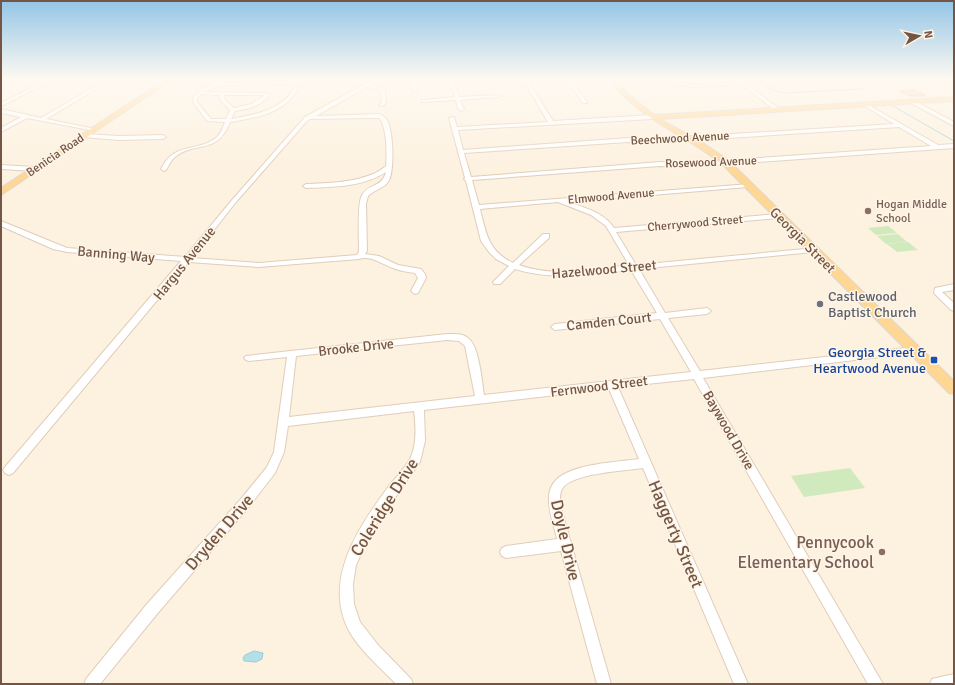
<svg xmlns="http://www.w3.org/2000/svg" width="955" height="685" font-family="Signika,sans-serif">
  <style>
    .green { fill: #d0eabe }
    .water { fill: #b4dfe6; stroke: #99cfd8 }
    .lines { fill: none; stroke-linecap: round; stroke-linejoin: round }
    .stream { stroke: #99cfd8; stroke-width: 1 }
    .building { fill: #f3ceb6; stroke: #e6b496 }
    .minor-casing { stroke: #e1cdbb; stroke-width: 2 }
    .major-casing { stroke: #ded6d3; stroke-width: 2 }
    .minor { fill: #fff; fill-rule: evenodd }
    .major { fill: #fed795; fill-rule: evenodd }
    .education-dot { fill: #8d6e63; stroke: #fff5e6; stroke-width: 1.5 }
    .worship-dot { fill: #6b7280; stroke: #fff5e6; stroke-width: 1.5 }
    .transit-dot { fill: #1a4fb4; stroke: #fff5e6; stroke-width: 1.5 }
    .labels { text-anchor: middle; stroke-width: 3; stroke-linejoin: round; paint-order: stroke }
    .far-street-label { font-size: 12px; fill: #745646; stroke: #fff5e6 }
    .far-education-label { font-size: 12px; fill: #785e54; stroke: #fff5e6; text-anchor: start }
    .street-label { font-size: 14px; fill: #745646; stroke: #fff5e6 }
    .worship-label { font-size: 14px; fill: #5b616d; stroke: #fff5e6; text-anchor: start }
    .transit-label { font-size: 14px; fill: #164399; stroke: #fff5e6; text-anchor: end }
    .near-street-label { font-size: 17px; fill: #745646; stroke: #fff5e6 }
    .near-education-label { font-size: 17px; fill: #785e54; stroke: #fff5e6; text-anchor: end }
  </style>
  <rect width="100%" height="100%" fill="#fdf1df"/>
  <g class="green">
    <path d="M888 226 897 233 876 235 868 228Z"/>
    <path d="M898 234 907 242 886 244 877 236Z"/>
    <path d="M908 242 918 250 897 252 887 244Z"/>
    <path d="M850 468 865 488 804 497 791 476Z"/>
  </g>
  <path class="water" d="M254 651 263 653 262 659 256 662 244 661 243 658 245 655Z"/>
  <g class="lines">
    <g class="stream">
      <path d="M756 79 773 90 785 93 862 89"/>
      <path d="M891 105 954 141"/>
    </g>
  </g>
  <path class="building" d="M915 90 926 96H910L899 91Z"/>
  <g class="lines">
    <g class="minor-casing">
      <g id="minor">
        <path d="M50 79H55L1 106V103Z"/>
        <path d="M108 79H113L46 119 95 129V131L27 118 1 132V128L21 117 1 113V109L41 118Z"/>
        <path d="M167 79 219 82 227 79H232L225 82 227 83 289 82 287 79H291L298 88C287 113 255 118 230 122 217 156 196 140 175 157 170 161 169 166 166 170L164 171 161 169C174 141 198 153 217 137 221 133 223 127 225 122L207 121 193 102C193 92 204 88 213 84L169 80ZM291 84 294 88C283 110 253 115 231 119L235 111C248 109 262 106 270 94L268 93 205 92 220 85ZM202 94 219 95 221 101 230 110 226 119H211L197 102V98ZM224 95H265L251 104 234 108 225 100Z"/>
        <path d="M374 79H379L371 85 385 89 386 102 383 106 379 105 382 102 381 90 367 87 316 116 380 114C383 116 386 118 387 120 393 130 395 172 388 182 384 188 374 190 368 196L366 204 367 251 365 254 379 256 398 265 421 269 425 274 426 278 418 293 415 294 411 291 418 278 415 273C408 272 400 271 393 268 382 264 370 255 359 259L259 267 189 262 13 473 9 475 5 473 3 470 5 467 181 261 67 252 53 249 1 226V221L67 248 185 257 232 200 305 117ZM375 118H379C387 126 387 154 386 166 382 169 378 172 373 174 352 183 328 183 306 184L303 186 306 188C333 187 363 187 386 172 382 188 369 183 362 195 357 204 359 239 359 251L357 255 259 263 192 258 236 202 306 122 310 119Z"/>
        <path d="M411 79H415L417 92 413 91Z"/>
        <path d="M449 79H453L459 97 499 95 501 96 499 97 460 100 464 109 461 111 458 109 456 100 422 102V100H424L455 97Z"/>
        <path d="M523 79H527L553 121 652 115 655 117 652 119 458 130 463 150 628 138 651 139 894 124 863 105V104L865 103 938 145 954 144V148L687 167 660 166 472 180 479 205 750 184 751 185 748 187 568 202C583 207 605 213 614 228L778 214 781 216 778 218 616 232 636 265 816 248V252H813L639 269 665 313 707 308 711 311 707 314 668 318 700 371 914 347 917 348 919 350 917 352 914 353 703 378 883 684H868L694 379 618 387 748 684H734L643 468C625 471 571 473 562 489 559 495 560 502 561 508L611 684H597L561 551 506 558 502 556 500 552 502 548 506 546 557 539C554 526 548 511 549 497 549 491 552 484 556 480 571 464 617 462 639 459L609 389 424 410 425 441 420 462 371 532 356 565 353 584 354 604 360 622 378 645 411 679 413 684H396C380 667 359 650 348 629 324 580 357 529 386 490 393 480 404 470 410 459 417 445 416 426 414 411L288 426 284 452 275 473 248 508 157 614 100 684H84L86 679 147 604 240 500 267 467 274 452 287 357 249 361 246 360 244 358 246 356 447 334C454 334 463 333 468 338 479 345 482 382 484 395L691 372 660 319 555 330 551 327 555 324 657 313 631 270C592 274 554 281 515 269L500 284H494L493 282 509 266 496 259 489 252 481 241 466 181 464 179 465 178 449 118 454 117 457 127 548 122ZM899 127 931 146 687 163 660 162 471 177 464 153 628 142 651 143ZM558 202 591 215 606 226 629 265C594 269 554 278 519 265L549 238V234H543L513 263C488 251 486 233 480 209ZM447 340 459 341 465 346 475 396 289 417 296 356Z"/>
        <path d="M566 79H570L587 102V103H583Z"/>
        <path d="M661 79C670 79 680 83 689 84 705 86 721 83 737 82V80H741L781 110 776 111 741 84 692 87 671 83Z"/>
        <path d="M798 79H821L819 80 782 82 780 81Z"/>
        <path d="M909 100H913L954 122V126L909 102Z"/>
        <path d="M84 134 119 136 163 135 166 137 163 139 119 140 82 137V135Z"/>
        <path d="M1 165 34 167 37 169 34 171 1 169Z"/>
        <path d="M954 284V290L942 292 954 303V311L951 310 934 293 935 288Z"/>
        <path d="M954 674V684H930L932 679Z"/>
      </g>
    </g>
    <g class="major-casing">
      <g id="major">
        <path d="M166 79H173L1 195V188Z"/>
        <path d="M608 79H614L635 100 654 115 954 97V101L660 119 703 143 728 160 954 381V394L949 393 722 164C682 133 641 120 608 79Z"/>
      </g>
    </g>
    <use href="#minor" class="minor"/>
    <use href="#major" class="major"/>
  </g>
  <linearGradient id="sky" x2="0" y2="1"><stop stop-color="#93c5e7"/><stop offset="0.45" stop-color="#fef9f1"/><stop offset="1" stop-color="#fef9f1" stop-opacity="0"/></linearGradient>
  <rect width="955" height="175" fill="url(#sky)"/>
  <g class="education-dot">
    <circle cx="868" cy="211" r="4"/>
    <circle cx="882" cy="552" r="4"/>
  </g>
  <circle class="worship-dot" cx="820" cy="304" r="4"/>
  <rect class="transit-dot" x="930" y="356" width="8" height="8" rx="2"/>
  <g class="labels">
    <g class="far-street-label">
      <text transform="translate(680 138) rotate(-3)" y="4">Beechwood Avenue</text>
      <text transform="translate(55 155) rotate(-34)" y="4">Benicia Road</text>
      <text transform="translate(711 162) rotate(-2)" y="4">Rosewood Avenue</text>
      <text transform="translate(611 196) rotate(-5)" y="4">Elmwood Avenue</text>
      <text transform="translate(695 223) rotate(-5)" y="4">Cherrywood Street</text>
    </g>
    <g class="far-education-label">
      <text x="876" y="208">Hogan Middle<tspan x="876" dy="14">School</tspan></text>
    </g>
    <g class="street-label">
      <text transform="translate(803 240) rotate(45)" y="5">Georgia Street</text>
      <text transform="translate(116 254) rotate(5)" y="5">Banning Way</text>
      <text transform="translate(184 263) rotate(-51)" y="5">Hargus Avenue</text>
      <text transform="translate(604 269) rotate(-5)" y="5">Hazelwood Street</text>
      <text transform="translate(609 321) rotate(-6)" y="5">Camden Court</text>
      <text transform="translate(356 347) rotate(-6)" y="5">Brooke Drive</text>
      <text transform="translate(599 386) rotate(-7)" y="5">Fernwood Street</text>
      <text transform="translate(729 430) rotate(60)" y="5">Baywood Drive</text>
    </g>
    <g class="worship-label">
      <text x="828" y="301">Castlewood<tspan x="828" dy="16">Baptist Church</tspan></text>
    </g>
    <g class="transit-label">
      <text x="926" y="357">Georgia Street &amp;<tspan x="926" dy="16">Heartwood Avenue</tspan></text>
    </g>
    <g class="near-street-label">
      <text transform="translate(384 507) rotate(-58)" y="6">Coleridge Drive</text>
      <text transform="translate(219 532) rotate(-49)" y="6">Dryden Drive</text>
      <text transform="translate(676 534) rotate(67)" y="6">Haggerty Street</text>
      <text transform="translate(566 540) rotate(77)" y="6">Doyle Drive</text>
    </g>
    <g class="near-education-label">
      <text x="874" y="548">Pennycook<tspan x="874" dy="20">Elementary School</tspan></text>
    </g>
  </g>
  <rect width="955" height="685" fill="none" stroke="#745646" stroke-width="4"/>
  <g transform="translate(919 36) rotate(81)" stroke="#fff5e6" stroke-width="3" paint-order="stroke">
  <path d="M0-3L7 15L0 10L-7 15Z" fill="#745646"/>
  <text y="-6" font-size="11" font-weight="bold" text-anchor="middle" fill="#745646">N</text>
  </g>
</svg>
